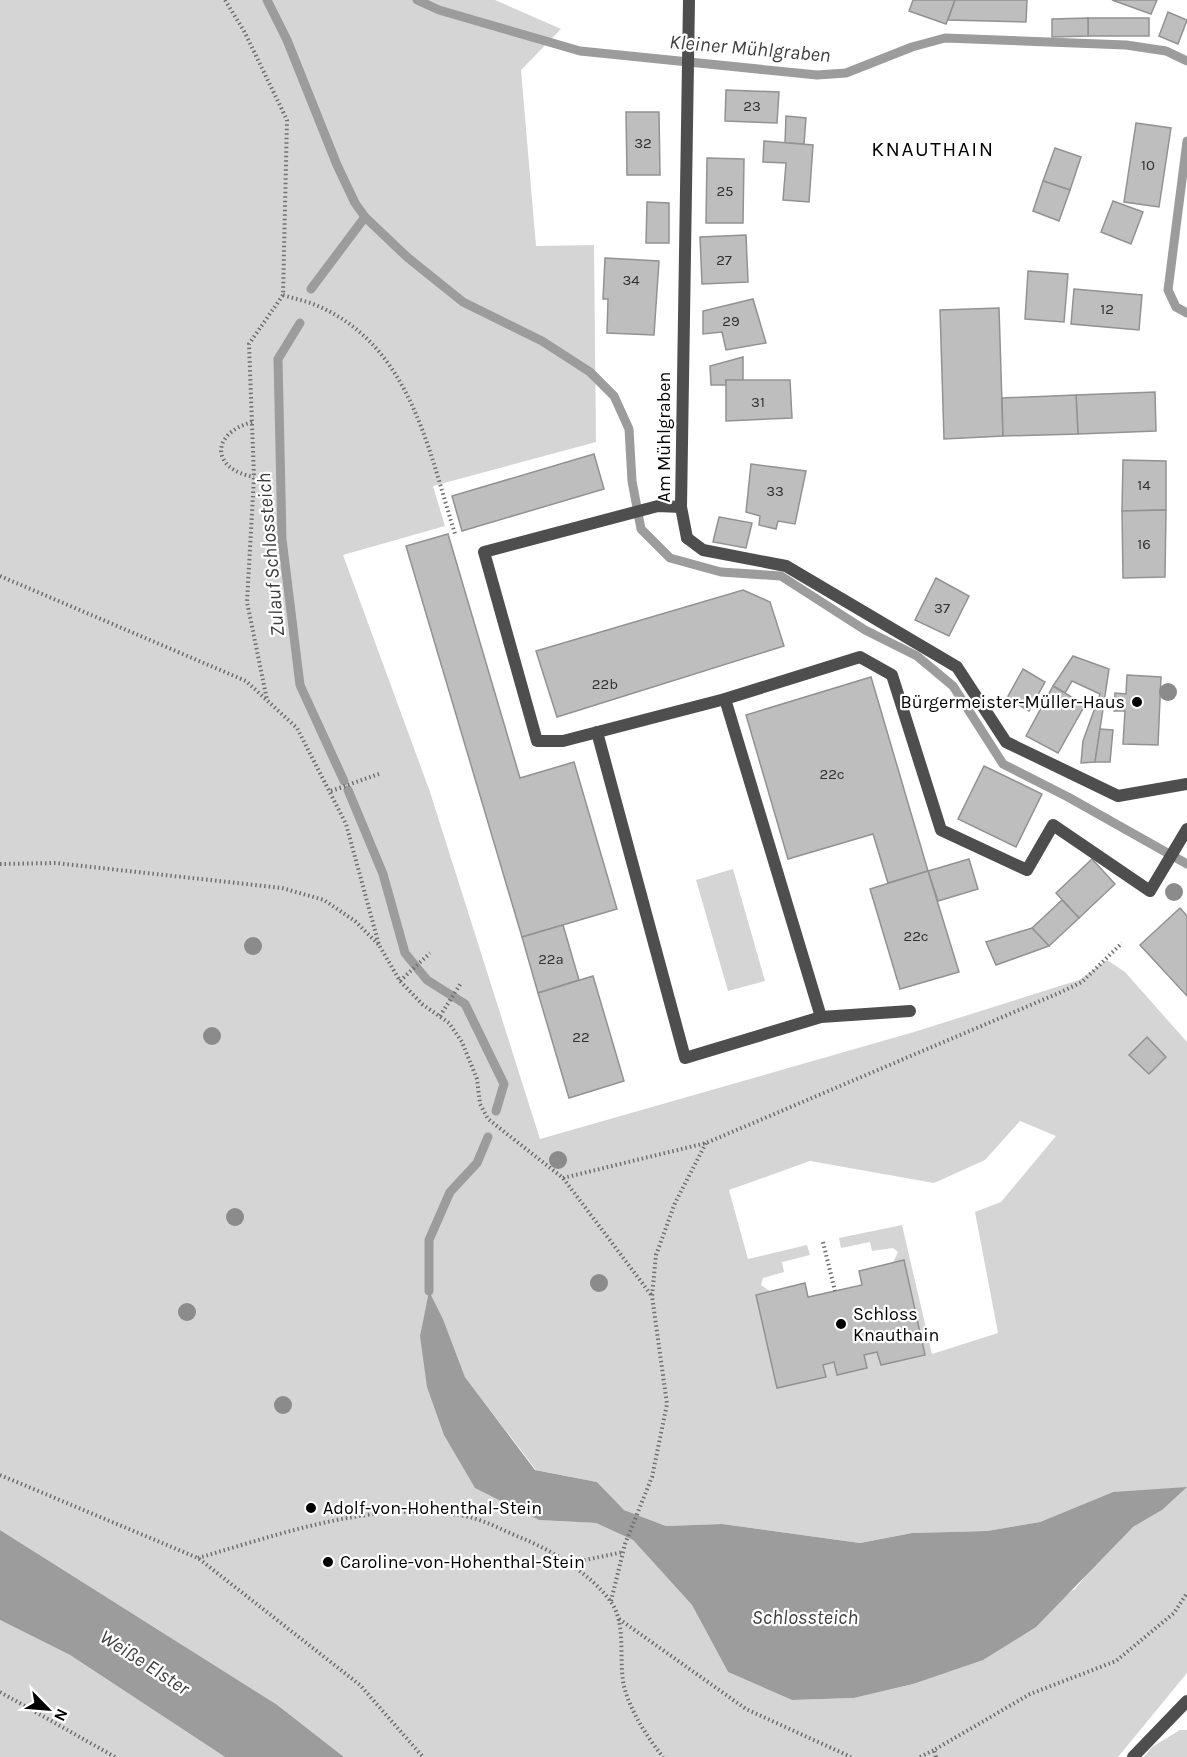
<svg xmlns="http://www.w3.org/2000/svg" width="1187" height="1757" font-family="Karla,sans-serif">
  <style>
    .green { fill: #d5d5d5; fill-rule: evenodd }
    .water { fill: #9c9c9c }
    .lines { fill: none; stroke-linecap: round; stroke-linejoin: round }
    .stream { stroke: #9c9c9c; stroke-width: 9 }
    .building { fill: #bebebe; stroke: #929292; stroke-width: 1.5 }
    .path { stroke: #707070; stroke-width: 4; stroke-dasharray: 1.5 3; stroke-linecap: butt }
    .lane { stroke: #4e4e4e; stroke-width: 12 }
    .street { stroke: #4e4e4e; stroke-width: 12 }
    .tree { fill: #8b8b8b }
    .poi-dot { fill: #000; stroke: #fff; stroke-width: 2 }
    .labels { text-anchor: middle; stroke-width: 4.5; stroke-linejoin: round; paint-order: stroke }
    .number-label { font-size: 15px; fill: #303030 }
    .street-label { font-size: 18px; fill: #000; stroke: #fff }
    .poi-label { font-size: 18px; fill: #000; stroke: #fff; text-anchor: start }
    .water-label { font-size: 20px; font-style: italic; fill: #3d3d3d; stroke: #fff }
    .quarter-label { font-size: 21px; letter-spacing: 1.5px; fill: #000; stroke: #fff }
  </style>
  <rect width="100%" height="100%" fill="#fff"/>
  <g class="green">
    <path d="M0 0H495L561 29 521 70 536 246 594 245 596 442 433 486 445 526 343 555 430 792 540 1139 914 1032 1079 980 1107 960 1125 972 1187 1042V1673L1118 1757H344L276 1704 0 1530ZM1020 1121 1056 1136 1001 1202 975 1212 998 1333 932 1354 902 1225 839 1238 841 1248 870 1242 872 1251 893 1248 898 1252 893 1263 904 1261 925 1354 881 1365 877 1352 864 1355 867 1368 837 1375 834 1362 824 1365 826 1377 778 1388 756 1295 770 1291 761 1285 763 1278 784 1272 782 1262 810 1255 807 1245 748 1259 729 1190 810 1161 934 1183 985 1160ZM429 1292 443 1319 465 1377 536 1470 597 1482 624 1510 666 1526 722 1524 860 1543 912 1533 987 1531 1040 1522 1113 1492 1162 1510 1133 1527 1105 1552 1075 1589 913 1684 854 1698 792 1700 728 1672 692 1605 633 1540 596 1523 539 1520 420 1337Z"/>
    <path d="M733 869 765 981 728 991 696 880Z"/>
    <path d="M0 1620 70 1655 225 1757H0Z"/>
    <path d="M1180 1730H1187V1757H1144L1152 1747Z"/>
  </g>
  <g class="water">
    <path d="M429 1291 443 1319 465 1377 535 1470 597 1482 624 1510 666 1526 722 1524 860 1543 912 1533 987 1531 1040 1522 1113 1492 1187 1487 1162 1510 1133 1527 1036 1627 983 1660 913 1684 854 1698 792 1700 728 1672 692 1605 633 1540 596 1523 539 1520 475 1488 444 1435 427 1387 420 1336Z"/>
    <path d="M0 1530 276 1704 344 1757H225L70 1655 0 1620Z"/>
  </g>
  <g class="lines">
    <g class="stream">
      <path d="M267 0 287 40 337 165 355 203 365 217 407 257 463 302 542 341 590 372 614 396 629 429 632 481 641 529 670 558 721 572 781 576 865 630 917 656 953 686 1003 764 1068 797 1187 864"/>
      <path d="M417 0 439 10 580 51 817 75 846 73 912 47 945 38 1126 45 1166 51 1187 61"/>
      <path d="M1187 141 1168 290 1176 307 1187 313"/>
      <path d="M311 289 365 217"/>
      <path d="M300 323 278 359 282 539 300 685 344 781"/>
      <path d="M348 790 383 874 405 953 427 980 465 1004 504 1084 496 1111"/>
      <path d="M429 1291V1240L450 1192 477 1163 488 1137"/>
    </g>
  </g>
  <g class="building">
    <path d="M913 0H955L946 24 909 11Z"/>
    <path d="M955 0H1027L1026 22 948 20Z"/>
    <path d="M1112 0H1157L1151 14Z"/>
    <path d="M1168 12 1187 20 1178 44 1159 36Z"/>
    <rect x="1088" y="18" width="61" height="18"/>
    <path d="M1088 18V36L1052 37V19Z"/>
    <path d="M726 90 779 92 777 123 725 121Z"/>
    <path d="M626 112H659L660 175H627Z"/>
    <path d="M786 116 806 118 804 144 785 143Z"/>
    <path d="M1136 123 1171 128 1159 207 1124 202Z"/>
    <path d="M764 141 813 145 809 202 783 200 786 163 763 162Z"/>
    <path d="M1055 148 1081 157 1070 190 1043 181Z"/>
    <path d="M707 158 744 159 743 223H706Z"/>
    <path d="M1043 181 1070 190 1059 221 1033 211Z"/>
    <path d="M1113 201 1143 212 1131 244 1101 232Z"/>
    <path d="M647 202 669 203V243H646Z"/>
    <path d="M746 235 748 282 702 284 700 237Z"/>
    <path d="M605 258 659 261 654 335 607 333 608 299H603Z"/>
    <path d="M1028 271 1068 274 1064 322 1025 319Z"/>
    <path d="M1074 289 1142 295 1139 330 1071 324Z"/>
    <path d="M753 299 766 343 726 350 722 332 703 334V311Z"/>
    <path d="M999 308 1003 436 944 439 940 310Z"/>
    <path d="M743 357V381L726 380V385H711L710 366Z"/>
    <path d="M726 380H790L792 418 726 421Z"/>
    <path d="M1155 392 1156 431 1078 434 1076 395Z"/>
    <path d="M1076 395 1078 434 1003 436 1002 398Z"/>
    <path d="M594 454 604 489 462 531 452 496Z"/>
    <path d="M1123 460 1166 461V510L1122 511Z"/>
    <path d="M751 464 806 471 795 524 778 521 776 529 759 525 760 516 746 512Z"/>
    <path d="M1166 510 1165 577 1123 578 1122 511Z"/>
    <path d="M719 517 752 523 746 548 713 542Z"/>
    <path d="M448 534 520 778 574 762 617 909 522 937 406 546Z"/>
    <path d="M936 578 969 596 949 636 915 620Z"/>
    <path d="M743 590 770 602 784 646 557 717 536 651Z"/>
    <path d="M1073 656 1109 669 1095 762 1081 763 1083 741 1100 694 1072 681 1065 693 1053 686Z"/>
    <path d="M1023 669 1045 682 1029 711 1007 698Z"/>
    <path d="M1127 675 1161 677 1158 745 1123 744 1125 711H1114L1115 693 1126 694Z"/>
    <path d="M871 677 928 871 888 883 873 834 788 859 746 715Z"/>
    <path d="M1053 686 1085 705 1058 753 1026 736Z"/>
    <path d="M1100 729 1113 730 1110 762H1095Z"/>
    <path d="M984 766 1042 794 1016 847 958 819Z"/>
    <path d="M969 859 978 889 938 901 928 871Z"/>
    <path d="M1092 859 1115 884 1079 918 1056 893Z"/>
    <path d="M928 871 959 972 900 989 870 889Z"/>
    <path d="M1062 900 1079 918 1049 946 1032 928Z"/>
    <path d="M1180 908 1187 916V996L1140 945Z"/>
    <path d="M563 925 579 980 538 993 522 937Z"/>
    <path d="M1032 928 1049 946 996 965 986 942Z"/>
    <path d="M593 976 624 1081 569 1098 538 993Z"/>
    <path d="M1147 1037 1166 1057 1149 1074 1129 1055Z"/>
    <path d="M904 1260 925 1355 881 1365 877 1352 864 1355 867 1368 837 1375 834 1362 823 1365 826 1377 777 1388 756 1295 805 1283 808 1297 862 1285 859 1271Z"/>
  </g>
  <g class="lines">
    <g class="path">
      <path d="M225 0 244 31 287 120 283 295 249 344 254 477 247 602 267 700"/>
      <path d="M283 295C295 299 307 301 318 306 410 346 428 448 455 534"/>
      <path d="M252 422C210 434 211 469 254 477"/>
      <path d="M0 576 246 681 297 728 346 824 379 945 400 981 422 1004 449 1023 462 1042 477 1079 480 1104 488 1119 563 1178 652 1296"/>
      <path d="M331 791 379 774"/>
      <path d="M0 864 56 863 282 888 324 900 355 921 379 945"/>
      <path d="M400 981 430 953"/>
      <path d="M440 1016 461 983"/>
      <path d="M563 1178 706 1143 1059 993 1082 982 1122 943"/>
      <path d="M823 1242 835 1291"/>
      <path d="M0 1475 198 1558 360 1685 423 1757"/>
      <path d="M198 1558C284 1533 379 1498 469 1517 487 1521 506 1532 524 1539 553 1551 592 1575 611 1602 628 1626 617 1663 625 1690 632 1714 648 1738 663 1757"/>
      <path d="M571 1563 623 1552"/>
      <path d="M611 1601 625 1544 652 1477 667 1404 652 1296 656 1255 675 1203 706 1143"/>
      <path d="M619 1619 746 1709 851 1757"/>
      <path d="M0 1692 115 1757"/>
      <path d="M920 1757 934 1750"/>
      <path d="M936 1757 934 1750 1030 1694 1116 1661 1174 1613 1187 1593"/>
    </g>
    <g class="lane">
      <path d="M681 507 658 506 484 552 537 741H563L725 699 860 657 892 675 941 830 1027 870 1053 825 1150 891 1187 829"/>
      <path d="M687 538 703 550 786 566 957 667 1006 742 1118 796 1187 784"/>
      <path d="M725 699 821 1017 910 1011"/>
      <path d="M597 732 685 1058 821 1017"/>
    </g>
    <g class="street">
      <path d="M687 538 681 507 689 0"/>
      <path d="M1133 1757 1187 1701"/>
    </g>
  </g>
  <g class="tree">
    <circle cx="1168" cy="692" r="9"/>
    <circle cx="1174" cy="892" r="9"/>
    <circle cx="253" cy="946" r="9"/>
    <circle cx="212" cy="1036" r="9"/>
    <circle cx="558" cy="1160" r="9"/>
    <circle cx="235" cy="1217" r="9"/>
    <circle cx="599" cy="1283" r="9"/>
    <circle cx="187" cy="1312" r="9"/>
    <circle cx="283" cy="1405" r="9"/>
  </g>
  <g class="poi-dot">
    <circle cx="1137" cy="702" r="6"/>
    <circle cx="841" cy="1324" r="6"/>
    <circle cx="311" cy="1508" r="6"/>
    <circle cx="328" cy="1562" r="6"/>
  </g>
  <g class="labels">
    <g class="number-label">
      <text x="752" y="111">23</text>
      <text x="643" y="148">32</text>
      <text x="1148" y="170">10</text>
      <text x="725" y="196">25</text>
      <text x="724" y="265">27</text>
      <text x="631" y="285">34</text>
      <text x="1107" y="314">12</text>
      <text x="731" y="326">29</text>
      <text x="758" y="407">31</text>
      <text x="1144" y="490">14</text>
      <text x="775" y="496">33</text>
      <text x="1144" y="549">16</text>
      <text x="942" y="613">37</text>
      <text x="605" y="689">22b</text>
      <text x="832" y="779">22c</text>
      <text x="916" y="941">22c</text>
      <text x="551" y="964">22a</text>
      <text x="581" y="1042">22</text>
    </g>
    <g class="street-label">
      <text transform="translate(664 437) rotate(-90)" y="6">Am Mühlgraben</text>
    </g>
    <g class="poi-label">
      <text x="1125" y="708" text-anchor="end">Bürgermeister-Müller-Haus</text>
      <text x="853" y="1320">Schloss<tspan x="853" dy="21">Knauthain</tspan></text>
      <text x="323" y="1514">Adolf-von-Hohenthal-Stein</text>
      <text x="340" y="1568">Caroline-von-Hohenthal-Stein</text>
    </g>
    <g class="water-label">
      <text transform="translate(750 48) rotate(5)" y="7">Kleiner Mühlgraben</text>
      <text transform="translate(270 555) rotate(-95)" y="7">Zulauf Schlossteich</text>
      <text x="805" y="1624">Schlossteich</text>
      <text transform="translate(145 1662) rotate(33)" y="7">Weiße Elster</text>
    </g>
    <g class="quarter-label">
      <text x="933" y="156">KNAUTHAIN</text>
    </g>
  </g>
  <g transform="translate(48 1709) rotate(115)" stroke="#ffffff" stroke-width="4.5" paint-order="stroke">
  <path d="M0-4.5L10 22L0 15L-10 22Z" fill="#000000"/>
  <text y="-9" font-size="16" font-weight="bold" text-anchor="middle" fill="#000000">N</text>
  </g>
</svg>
